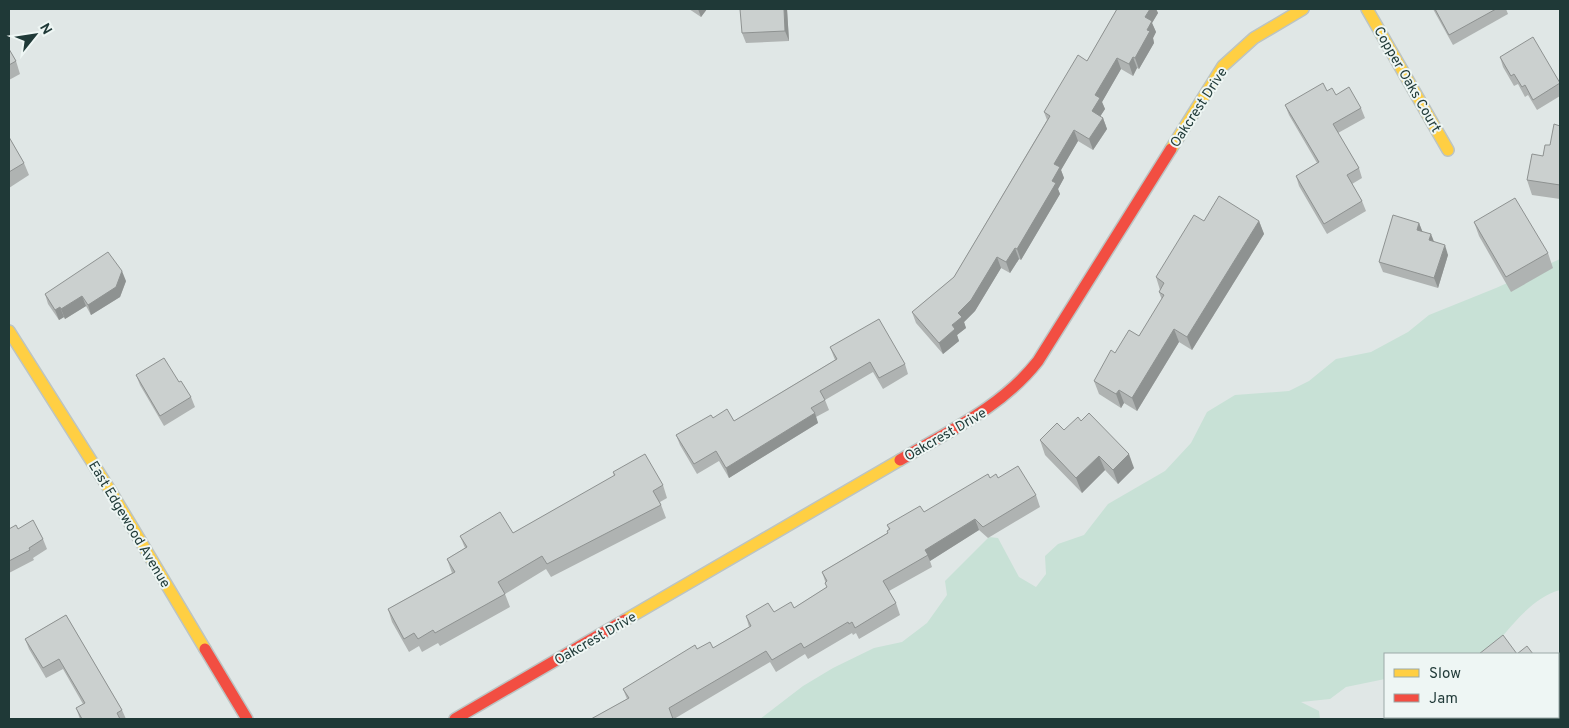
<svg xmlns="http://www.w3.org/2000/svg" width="1569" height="728" font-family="Overpass,sans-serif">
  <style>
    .green { fill: #c8e1d6 }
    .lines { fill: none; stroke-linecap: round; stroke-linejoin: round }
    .slow-casing { stroke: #bcc4c3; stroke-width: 14 }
    .jam-casing { stroke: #bcc4c3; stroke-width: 14 }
    .slow { stroke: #ffcf43; stroke-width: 11 }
    .jam { stroke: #f24e42; stroke-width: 11 }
    .wall { fill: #afb3b2 }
    .shaded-wall { fill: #8e9291 }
    .building { fill: #cbd0cf; stroke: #8e9291 }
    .labels { text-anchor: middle; stroke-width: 4; stroke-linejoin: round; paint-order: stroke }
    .street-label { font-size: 14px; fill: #1f3937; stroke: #eef6f4 }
  </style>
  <rect width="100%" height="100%" fill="#e0e7e6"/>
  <path class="green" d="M1560 259V590C1530 598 1508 631 1487 654H1385V679L1346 687 1330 699 1301 702 1319 711 1320 719H760L803 686 833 668 874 648 902 642 927 623 947 595 945 581 989 537 998 538 1019 577 1036 587 1046 574 1045 556 1058 544 1084 535 1108 504 1165 471 1191 443 1207 412 1235 395 1289 391 1309 381 1336 359 1371 352 1408 332 1429 315 1496 288Z"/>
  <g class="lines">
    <g class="slow-casing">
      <g id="slow">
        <path d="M1367 9 1448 150"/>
        <path d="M1171 149 1223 66 1254 38 1303 9"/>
        <path d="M9 331 113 495 205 649"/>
        <path d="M625 620 900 460"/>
      </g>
    </g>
    <g class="jam-casing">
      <g id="jam">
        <path d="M900 460C949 431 1002 407 1038 361L1171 149"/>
        <path d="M205 649 247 719"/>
        <path d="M455 719 625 620"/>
      </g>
    </g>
    <use href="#slow" class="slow"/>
    <use href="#jam" class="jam"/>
  </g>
  <g class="wall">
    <path d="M689 9H707L701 17Z"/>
    <path d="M787 9 789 41 746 43 742 33Z"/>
    <path d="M1117 9H1156L1158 13 1152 23 1156 32 1153 38 1154 43 1139 69 1137 68 1133 76 1121 69 1102 102 1105 109 1100 116 1103 118 1107 129 1093 150 1078 141 1061 170 1064 178 1058 189 1060 194 1021 260 1019 259 1010 273 1001 268 975 311 964 322 966 328 957 335 959 341 943 354 916 323 912 312 954 277 1047 120 1044 112 1087 61Z"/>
    <path d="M1433 9H1506L1508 14 1453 45Z"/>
    <path d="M9 49 16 61 20 74 9 80Z"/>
    <path d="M1500 57 1560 83V96L1537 110 1528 95 1525 97 1518 84 1514 86 1503 67Z"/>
    <path d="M1327 91 1361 108 1365 118 1338 133 1359 168 1362 178 1352 184 1362 201 1366 211 1327 234 1299 186 1296 176 1317 163 1289 115 1285 105Z"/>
    <path d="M1560 126V199L1532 195 1527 180 1550 145Z"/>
    <path d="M9 137 24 163 29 175 9 188Z"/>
    <path d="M1204 221H1259L1264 234 1192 350 1179 342 1137 411 1124 403 1121 408 1099 394 1094 381 1115 353 1139 336 1162 300 1159 292 1160 290 1156 277Z"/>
    <path d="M1474 222 1548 253 1553 268 1511 292 1479 236Z"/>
    <path d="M1419 223 1422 231 1448 255 1438 288 1383 272 1379 262Z"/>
    <path d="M126 281 120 297 91 315 86 306 65 319 64 317 59 320 48 304 45 294Z"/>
    <path d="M830 347 905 364 908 374 883 389 873 372 825 400 829 410 816 417 818 423 729 478 719 461 697 474 680 445 676 435 713 418 734 421 835 360Z"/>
    <path d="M136 375 179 382 191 397 195 407 164 426 140 385Z"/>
    <path d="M1081 421 1134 468 1118 484 1105 470 1082 493 1045 455 1040 440 1064 430Z"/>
    <path d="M613 472 663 485 667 498 660 502 666 518 551 577 546 569 505 594 510 607 440 646 438 643 422 652 419 646 409 652 392 622 388 609 452 573 447 559 465 548 460 536 513 533 614 476Z"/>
    <path d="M990 478H998L1036 495 1040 507 988 538 979 530 930 561 932 567 889 591 896 603 900 615 859 639 856 633 853 635 852 633 808 659 805 654 776 672 770 662 674 719H591L627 699 623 689 697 649 713 648 749 627 746 616 774 612 794 608 827 587 822 572 887 533 889 530 887 525 924 512Z"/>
    <path d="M9 529H18L43 539 47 549 33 558 34 560 9 573Z"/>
    <path d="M66 615 122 710 126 719H80L76 708 83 704 63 669 46 678 29 649 25 639Z"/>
    <path d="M1494 717H1558L1560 719H1496Z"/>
  </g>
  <g class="shaded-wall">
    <path d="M698 9H707L701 17Z"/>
    <path d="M784 9H787L789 41 785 31Z"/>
    <path d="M1150 9H1156L1158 13 1152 23 1156 32 1153 38 1154 43 1139 69 1135 58 1147 30 1145 17Z"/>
    <path d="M1133 57 1137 68 1133 76 1129 64Z"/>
    <path d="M1117 58 1121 69 1102 102 1105 109 1096 123 1092 111 1095 95Z"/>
    <path d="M1103 118 1107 129 1093 150 1089 139Z"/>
    <path d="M1074 130 1078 141 1061 170 1064 178 1058 189 1060 194 1021 260 1017 249 1052 181 1054 164Z"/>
    <path d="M1259 221 1264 234 1192 350 1187 337Z"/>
    <path d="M1419 223 1423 233 1417 230Z"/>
    <path d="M1431 234 1435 244 1429 240Z"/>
    <path d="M1445 245 1448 255 1438 288 1434 278Z"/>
    <path d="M1015 248 1019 259 1010 273 1006 262Z"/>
    <path d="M997 257 1001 268 975 311 964 322 966 328 957 335 959 341 943 354 939 343 952 325 958 313Z"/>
    <path d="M122 271 126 281 120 297 91 315 88 305Z"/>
    <path d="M82 296 86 306 65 319 61 309Z"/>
    <path d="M60 307 64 317 59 320 55 310Z"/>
    <path d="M1174 329 1179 342 1137 411 1132 398Z"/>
    <path d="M1119 390 1124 403 1121 408 1116 394Z"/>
    <path d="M815 413 818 423 729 478 726 468Z"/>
    <path d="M1129 454 1134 468 1118 484 1113 470Z"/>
    <path d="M1099 456 1105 470 1082 493 1076 478Z"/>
    <path d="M975 519 979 530 930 561 925 550Z"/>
    <path d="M1496 717H1500L1501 719H1497Z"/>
  </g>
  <g class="building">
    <path d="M740 9H784L785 31 742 33Z"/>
    <path d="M1117 9H1150L1145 17 1152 21 1147 30 1150 31 1135 58 1133 57 1129 64 1117 58 1095 95 1100 98 1092 111 1103 118 1089 139 1074 130 1054 164 1060 167 1052 181 1056 183 1017 249 1015 248 1006 262 997 257 971 300 958 313 962 317 952 325 955 329 939 343 912 312 954 277 1050 116 1044 112 1078 55 1087 61Z"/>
    <path d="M1435 9H1496L1449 35Z"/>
    <path d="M1533 37 1560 83 1533 100 1525 85 1522 87 1514 74 1511 76 1500 57Z"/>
    <path d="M9 49 16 61 9 65Z"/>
    <path d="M1323 83 1327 91 1332 88 1336 95 1349 87 1361 108 1333 124 1359 168 1347 175 1362 201 1324 224 1296 176 1319 162 1285 105Z"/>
    <path d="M1554 124 1560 126V185L1527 180 1532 154 1543 156 1545 145H1550Z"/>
    <path d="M9 137 24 163 9 172Z"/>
    <path d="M1219 196 1259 221 1187 337 1174 329 1132 398 1119 390 1116 394 1094 381 1111 350 1115 353 1129 330 1139 336 1164 295 1159 292 1164 283 1156 277 1194 215 1204 221Z"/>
    <path d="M1515 198 1548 253 1506 277 1474 222Z"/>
    <path d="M1393 215 1419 223 1417 230 1431 234 1429 240 1445 245 1434 278 1379 262Z"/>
    <path d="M108 252 122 271 116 287 88 305 82 296 61 309 60 307 55 310 45 294Z"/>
    <path d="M879 319 905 364 879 378 870 362 820 391 825 400 811 408 815 413 726 468 716 451 694 464 676 435 711 415 713 418 727 409 734 421 837 359 830 347Z"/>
    <path d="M164 358 179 382 181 381 191 397 160 416 136 375Z"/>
    <path d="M1089 413 1129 454 1113 470 1099 456 1076 478 1040 440 1057 423 1064 430 1078 417 1081 421Z"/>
    <path d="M645 454 663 485 653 491 661 505 547 564 542 556 498 582 505 594 435 633 433 630 418 639 414 633 404 639 388 609 455 572 447 559 467 547 460 536 500 512 513 533 615 475 613 472Z"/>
    <path d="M1018 466 1036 495 983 527 975 519 925 550 928 555 883 581 896 603 855 628 852 622 849 624 848 622 804 648 801 643 772 660 766 651 669 708 673 719H591L629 698 623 689 695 645 697 649 710 642 713 648 751 626 746 616 768 603 774 612 791 602 794 608 827 587 825 583 827 581 822 572 888 533 887 531 890 529 887 525 920 506 924 512 988 474 990 478 996 474 998 478Z"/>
    <path d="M33 520 43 539 29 548 30 550 9 561V529L16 525 18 529Z"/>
    <path d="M66 615 122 710 117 713 120 719H82L76 708 85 703 59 659 43 668 25 639Z"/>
    <path d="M1503 635 1517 654 1527 646 1533 654H1479Z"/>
    <path d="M1558 715 1560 719H1506L1504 717H1558Z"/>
  </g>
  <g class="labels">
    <g class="street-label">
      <text transform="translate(1408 79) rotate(60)" y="5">Copper Oaks Court</text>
      <text transform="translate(1198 107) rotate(-57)" y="5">Oakcrest Drive</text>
      <text transform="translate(945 434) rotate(-30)" y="5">Oakcrest Drive</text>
      <text transform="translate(130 524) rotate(59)" y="5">East Edgewood Avenue</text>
      <text transform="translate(595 638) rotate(-30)" y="5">Oakcrest Drive</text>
    </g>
  </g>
  <rect width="1569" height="728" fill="none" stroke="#1f3937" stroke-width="20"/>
  <rect x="1384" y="653" width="175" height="65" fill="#eef6f4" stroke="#9baaa8"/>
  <rect x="1394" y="669" width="25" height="8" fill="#ffcf43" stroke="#9baaa8"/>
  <text x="1429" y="678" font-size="15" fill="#1f3937">Slow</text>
  <rect x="1394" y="694" width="25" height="8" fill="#f24e42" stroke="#9baaa8"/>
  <text x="1429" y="703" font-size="15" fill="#1f3937">Jam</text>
  <g transform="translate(35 35) rotate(60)" stroke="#eef6f4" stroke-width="4" paint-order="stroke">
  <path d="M0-4L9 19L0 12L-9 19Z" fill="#1f3937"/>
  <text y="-8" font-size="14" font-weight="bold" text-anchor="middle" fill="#1f3937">N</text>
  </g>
</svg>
